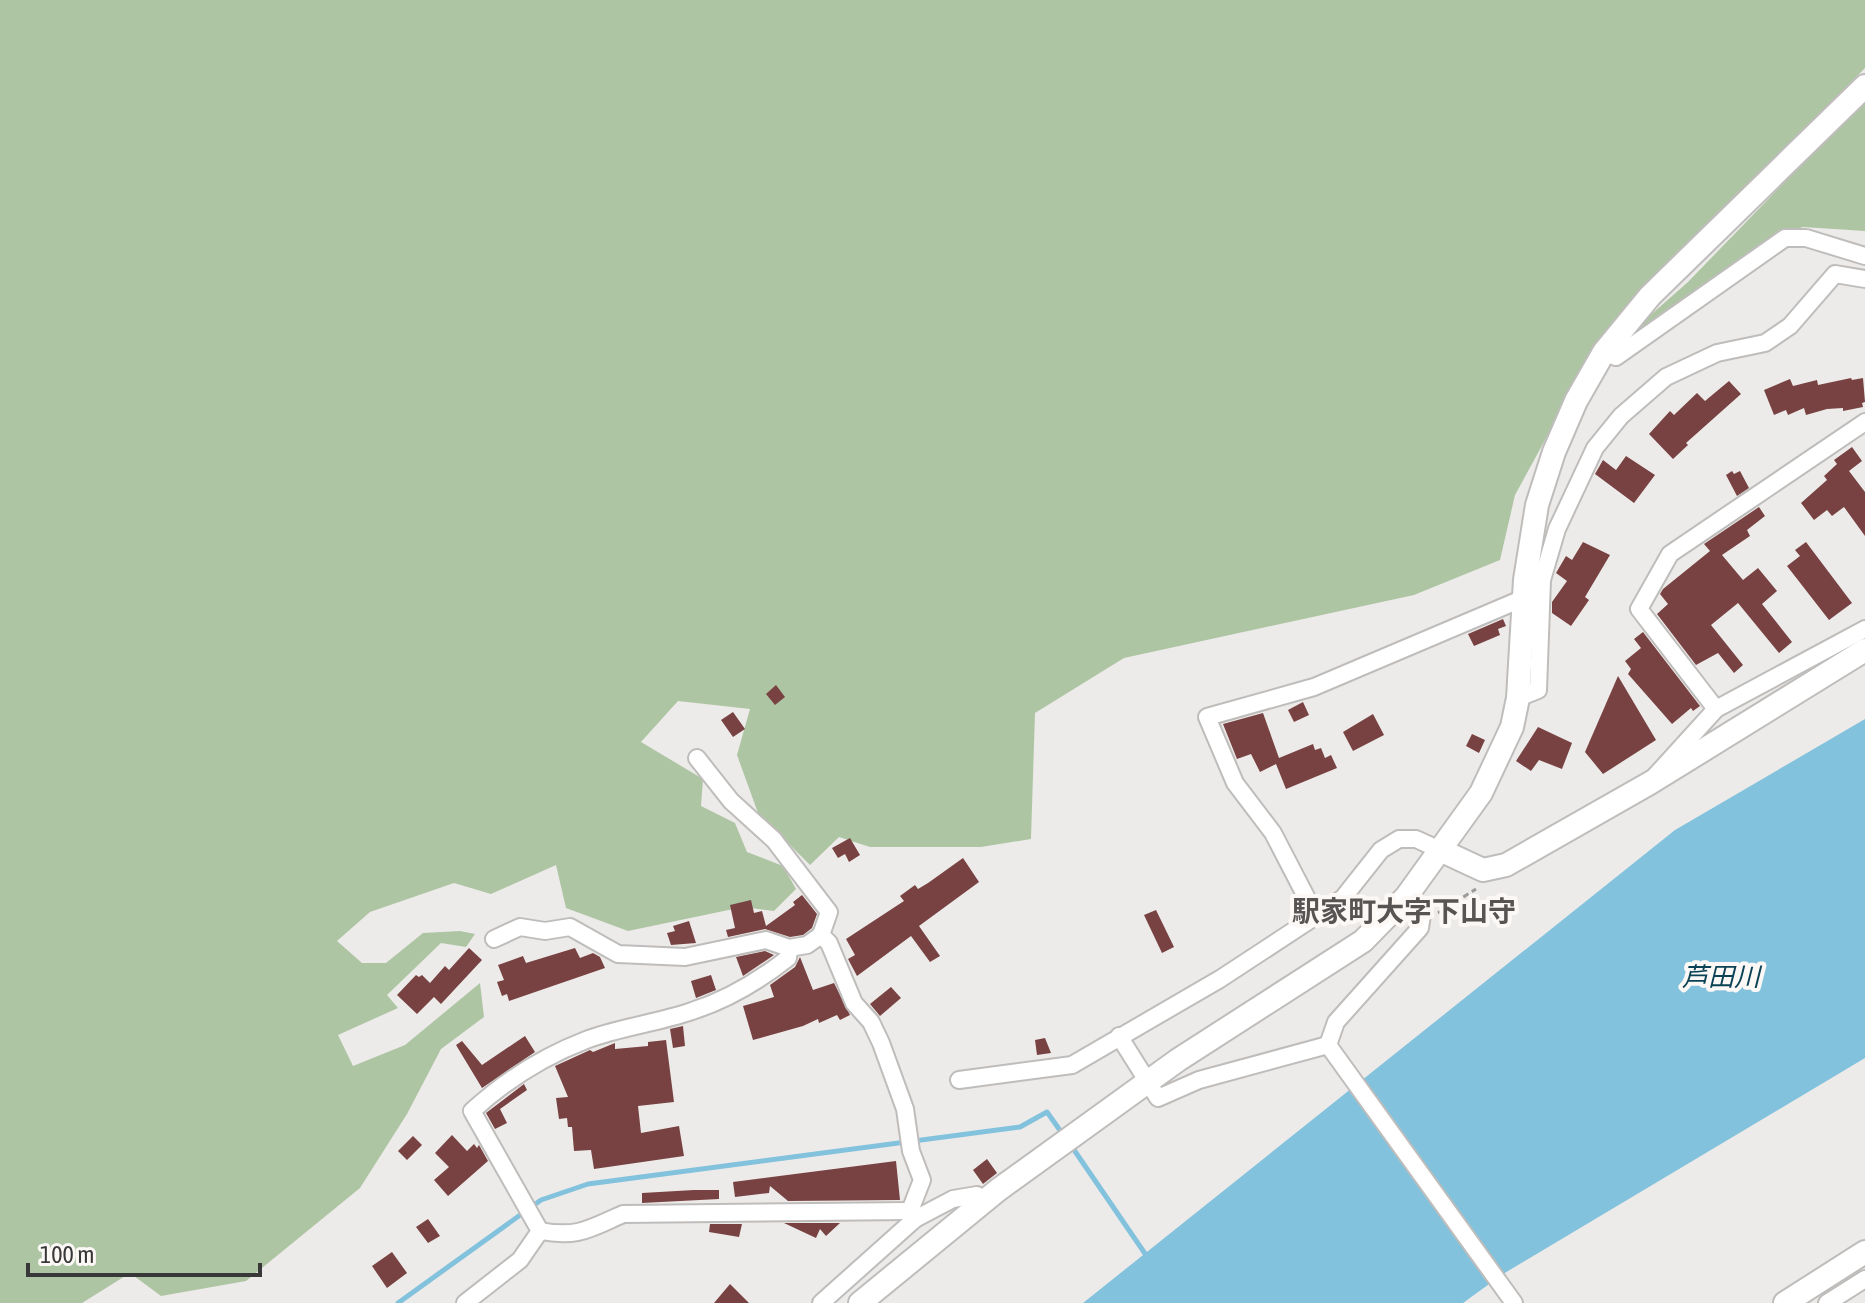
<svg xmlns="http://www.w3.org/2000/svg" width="1865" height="1303" font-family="'Asap Condensed','Noto Sans JP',sans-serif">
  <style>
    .green { fill: #aec5a4 }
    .water { fill: #83c2dd }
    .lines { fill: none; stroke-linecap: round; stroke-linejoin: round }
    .stream { stroke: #83c2dd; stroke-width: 5 }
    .building { fill: #784242 }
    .street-casing { stroke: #bfbdbb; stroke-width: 20 }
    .secondary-casing { stroke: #bfbdbb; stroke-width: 26 }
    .path { stroke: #9c9a99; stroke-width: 3; stroke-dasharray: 6 4; stroke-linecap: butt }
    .street { stroke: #fff; stroke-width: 16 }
    .secondary { stroke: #fff; stroke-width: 22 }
    .labels { text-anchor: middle; stroke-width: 8; stroke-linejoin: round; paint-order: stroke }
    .water-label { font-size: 26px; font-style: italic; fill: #0b4255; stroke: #fbf8f6 }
    .quarter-label { font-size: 28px; font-weight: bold; fill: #575453; stroke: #fbf8f6 }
  </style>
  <rect width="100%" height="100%" fill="#edebe9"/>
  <g class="green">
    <path d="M0 0H1865V68L1603 334 1515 495 1500 560 1414 595 1124 658 1035 713 1031 839 981 847H870L839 837 810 865 758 813 737 755 750 709 678 701 641 742 703 779 701 806 735 823 747 852 783 866 796 889 774 911 743 907 628 931 566 908 556 865 491 894 454 883 370 912 337 941 362 963H386L423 933 460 931 475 934 466 947 441 943 387 995 398 1008 338 1035 353 1066 405 1045 480 983 484 1017 441 1049 407 1114 360 1188 246 1281 161 1296 130 1273 82 1303H0Z"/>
    <path d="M1865 99V231L1803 227 1775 236 1695 299 1641 329 1638 326 1688 282Z"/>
  </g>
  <path class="water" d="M1865 719V1058L1503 1274 1463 1303H1083L1675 830Z"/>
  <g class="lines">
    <g class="stream">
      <path d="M1070 1144 1148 1258"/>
      <path d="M398 1303 541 1200 588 1184 1020 1127 1047 1112 1064 1136"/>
    </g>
  </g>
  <g class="building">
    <path d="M1851 378 1852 380 1863 378 1865 402 1862 403 1863 407 1843 411V408L1827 409 1806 415 1804 408 1788 415 1786 410 1774 415 1764 390 1790 379 1793 386 1817 380 1818 385Z"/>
    <path d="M1729 381 1741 394 1686 443 1688 445 1673 459 1649 434 1670 411 1674 415 1697 393 1705 401Z"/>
    <path d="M1852 447 1862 461 1849 471 1865 492V536L1844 507 1832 516 1827 510 1814 520 1801 503 1827 480 1824 476 1837 464 1834 460Z"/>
    <path d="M1626 456 1655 475 1634 503 1595 474 1603 460 1616 470Z"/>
    <path d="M1732 471 1734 474 1740 471 1749 488 1737 496 1726 475Z"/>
    <path d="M1759 507 1765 516 1747 530 1750 536 1722 555 1743 580 1758 568 1777 591 1762 604 1792 642 1779 653 1738 603 1711 625 1743 665 1734 673 1718 653 1696 665 1657 614 1668 604 1660 594 1663 589 1710 551 1704 544Z"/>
    <path d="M1583 542 1610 555 1585 597 1589 600 1571 626 1552 613V602L1567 581 1556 573 1566 556 1572 560Z"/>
    <path d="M1806 542 1852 603 1829 620 1787 566 1800 556 1795 550Z"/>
    <path d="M1503 619 1506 626 1498 629 1500 635 1474 646 1468 634Z"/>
    <path d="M1643 632 1700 706 1693 711 1691 708 1672 724 1628 674 1631 669 1625 661 1641 648 1634 639Z"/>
    <path d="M1618 676 1656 740 1603 774 1585 752Z"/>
    <path d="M776 685 785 697 775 705 766 694Z"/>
    <path d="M1303 702 1309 715 1294 722 1288 710Z"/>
    <path d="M733 712 745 729 733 737 721 720Z"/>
    <path d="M1263 713 1279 758 1313 744 1315 750 1321 748 1325 758 1331 755 1337 768 1286 789 1276 764 1260 772 1251 754 1237 759 1223 724Z"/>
    <path d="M1373 714 1384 735 1353 751 1343 732Z"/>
    <path d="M1538 727 1572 743 1562 769 1539 760 1531 771 1516 761Z"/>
    <path d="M1472 734 1485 740 1479 753 1466 746Z"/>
    <path d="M850 838 860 855 849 862 845 854 838 858 832 848Z"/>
    <path d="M963 858 979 882 919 926 940 956 930 962 911 936 857 976 848 959 855 955 846 939 904 901 900 896 915 885 918 889 928 883Z"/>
    <path d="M802 895 817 914 812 928 803 935 790 937 765 929 728 937 726 930 735 928 730 905 751 900 754 913 762 911 766 926 795 905 793 902Z"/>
    <path d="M1156 910 1174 947 1162 953 1144 915Z"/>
    <path d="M689 921 696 943 671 945 667 933 675 931 673 926Z"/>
    <path d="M469 948 482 960 441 1004 434 997 417 1014 397 995 416 975 419 977 422 975 430 983 445 966 449 970Z"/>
    <path d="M575 948 580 958 593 953 600 957 605 968 509 1001 507 994 502 996 497 982 504 980 498 965 523 956 526 963Z"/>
    <path d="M765 951 774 955 743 976 736 957Z"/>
    <path d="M800 957 813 990 834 983 850 1015 840 1020 837 1015 819 1023 818 1019 803 1026 753 1040 743 1006 774 997 770 985 795 967Z"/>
    <path d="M711 975 716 990 696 998 691 981Z"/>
    <path d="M891 987 901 998 880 1016 870 1004Z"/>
    <path d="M683 1026 685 1046 673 1048 670 1029Z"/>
    <path d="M525 1036 535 1052 482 1088 456 1045 462 1041 482 1065Z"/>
    <path d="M1045 1038 1051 1053 1037 1055 1035 1040Z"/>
    <path d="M666 1040 674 1102 638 1106 641 1133 679 1126 684 1156 594 1169 591 1150 574 1151 572 1127H568L567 1118 559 1119 556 1098 568 1097 555 1066 590 1050 593 1052 615 1043V1049L648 1046V1042Z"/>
    <path d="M524 1084 527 1090 500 1109 507 1123 495 1129 486 1113Z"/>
    <path d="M452 1135 467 1151 474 1144 477 1148 479 1145 488 1161 448 1196 434 1180 449 1167 435 1153Z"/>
    <path d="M413 1136 422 1145 407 1160 398 1151Z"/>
    <path d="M987 1159 997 1173 983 1184 973 1170Z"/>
    <path d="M896 1161 900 1200 788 1201 770 1186 769 1193 735 1197 733 1182Z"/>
    <path d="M694 1190H719V1199L642 1203V1193Z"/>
    <path d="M428 1219 440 1236 428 1243 416 1227Z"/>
    <path d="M784 1223H840L826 1236 820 1229 816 1238Z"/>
    <path d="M710 1224H742L739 1237 709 1232Z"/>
    <path d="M392 1252 407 1273 387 1288 372 1266Z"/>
    <path d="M730 1284 749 1303H714Z"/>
  </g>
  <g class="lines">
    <g class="street-casing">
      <g id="street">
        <path d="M1604 352 1616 357 1785 238H1806L1865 256"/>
        <path d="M1518 698 1538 690 1542 580 1557 529 1595 448 1621 416 1666 377 1717 353 1765 343 1790 326 1835 274 1865 279"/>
        <path d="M1716 709 1639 609 1670 554 1865 422"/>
        <path d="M697 758 731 801 774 840 829 912 821 935"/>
        <path d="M1656 775 1716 709 1865 629"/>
        <path d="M1406 897 1422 915 1420 928 1336 1022 1328 1045 1514 1303"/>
        <path d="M1316 916 1273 833 1235 783 1207 717 1314 687 1524 598"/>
        <path d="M494 939 520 927 545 931 570 927 618 954 685 957 766 940 789 948 807 945 821 935 829 943 854 1003 871 1022 881 1043 905 1109 911 1151 922 1180 910 1211 915 1219"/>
        <path d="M1119 1036 1158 1098 1199 1080 1328 1045"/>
        <path d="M959 1080 1072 1065 1220 979 1316 916 1343 898 1381 850 1399 839H1416L1440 850"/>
        <path d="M540 1231C578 1238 589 1229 623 1214L910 1211"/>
        <path d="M465 1303 520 1260 540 1231 472 1111C506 1080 542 1057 586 1040 620 1027 658 1023 692 1011 727 1000 760 980 788 958L789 948"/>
        <path d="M821 1303 915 1219 953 1199 977 1195 983 1202"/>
        <path d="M1827 1303 1865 1279"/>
      </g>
    </g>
    <g class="secondary-casing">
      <g id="secondary">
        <path d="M1440 850 1483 870 1506 865 1650 783 1865 650"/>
        <path d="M860 1303 998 1190 1178 1060 1363 941 1406 897 1481 793 1512 727 1518 698 1525 580 1537 505 1554 452 1576 401 1604 352 1650 296 1865 86"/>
        <path d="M1785 1303 1865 1252"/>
      </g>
    </g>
    <path class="path" d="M1438 913 1476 889"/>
    <use href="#street" class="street"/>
    <use href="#secondary" class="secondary"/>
  </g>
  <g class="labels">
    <g class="water-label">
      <text x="1721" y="986">芦田川</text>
    </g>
    <g class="quarter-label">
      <text x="1404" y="921">駅家町大字下山守</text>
    </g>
  </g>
  <path d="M28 1263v12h232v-12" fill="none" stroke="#393838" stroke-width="4"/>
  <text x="40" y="1263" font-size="24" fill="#393838" stroke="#fbf8f6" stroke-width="6" paint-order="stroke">100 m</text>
</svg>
